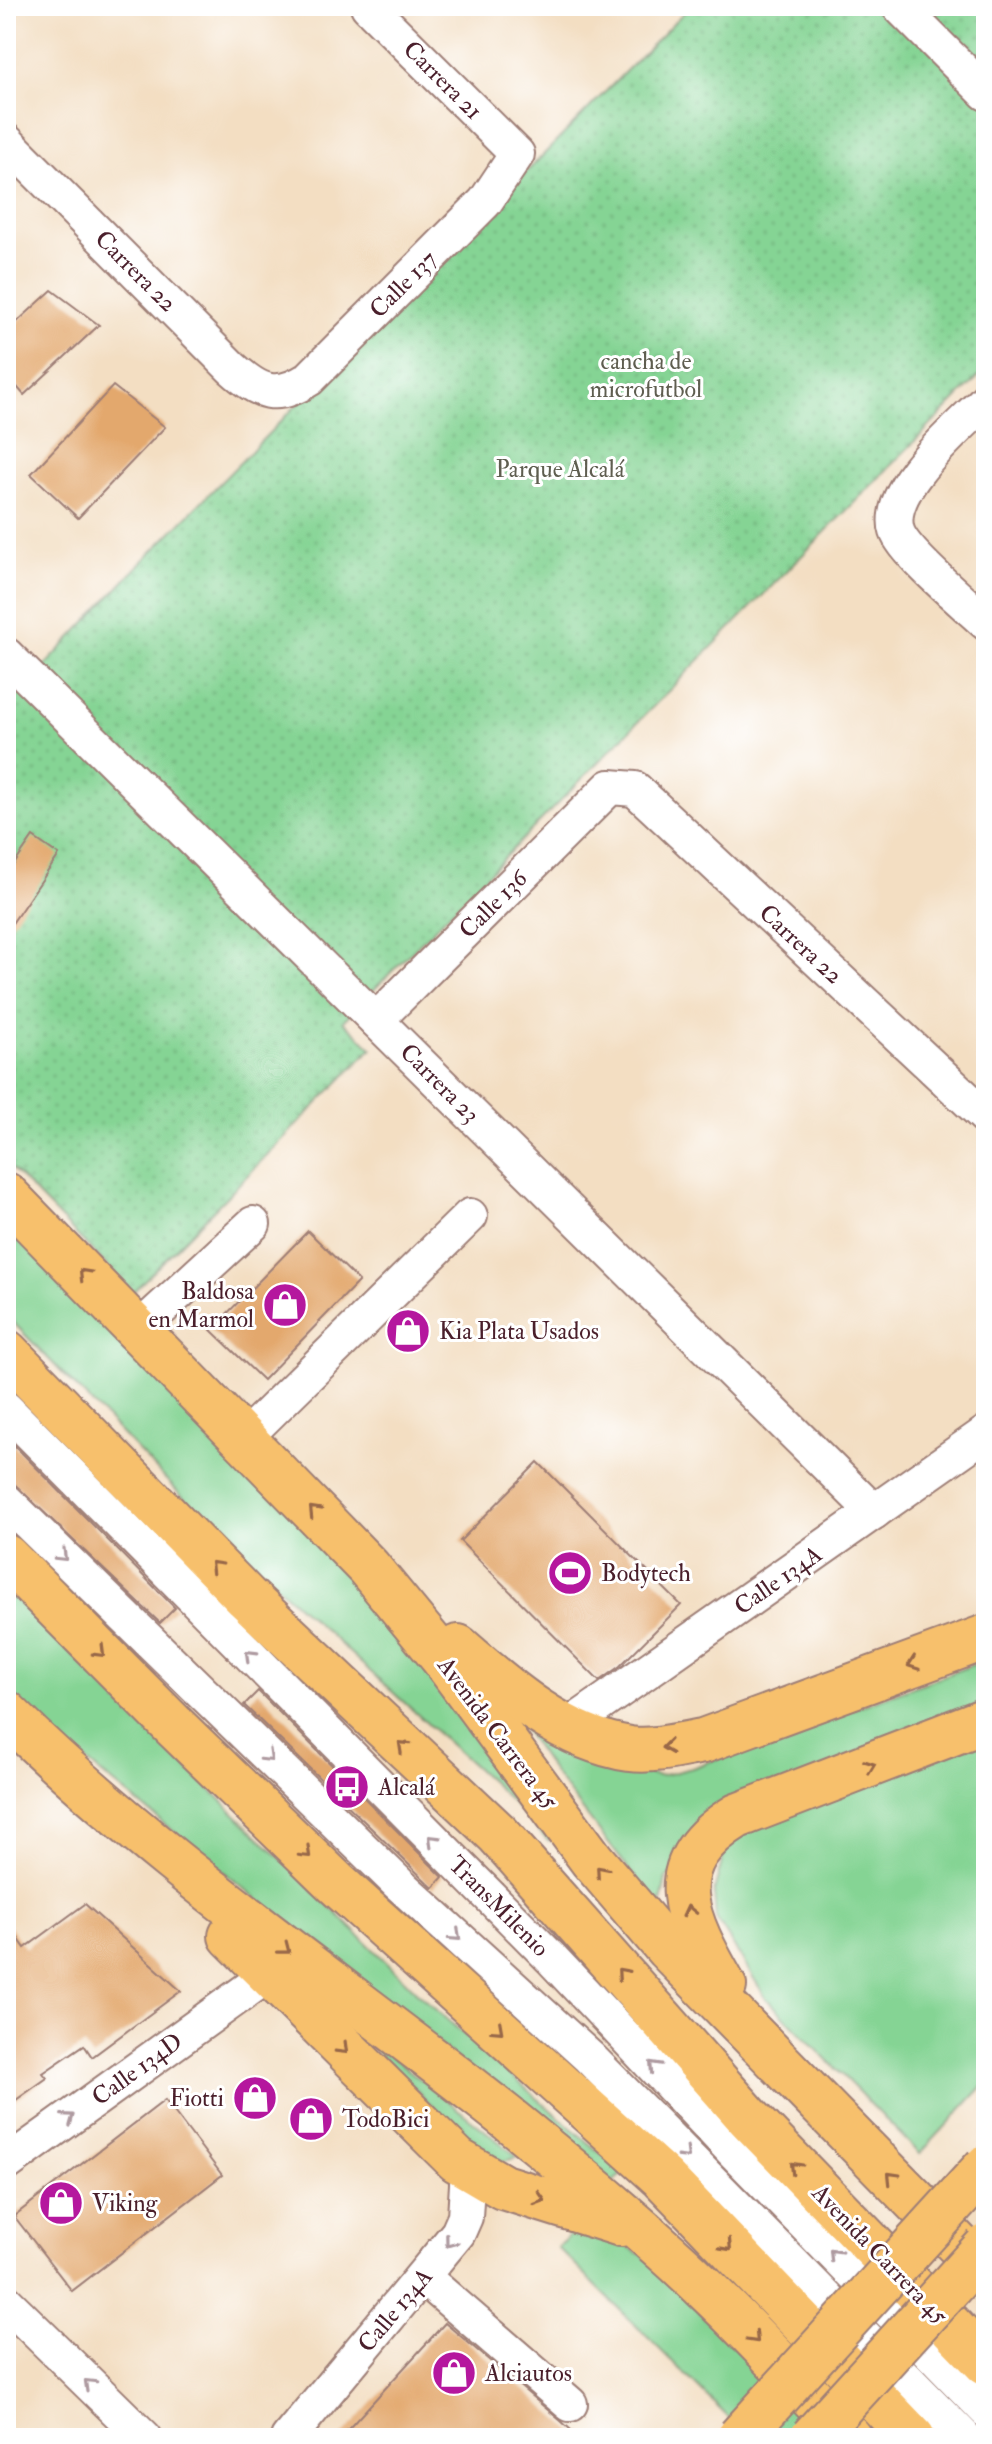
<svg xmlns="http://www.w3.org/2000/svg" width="992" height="2444" font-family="'IM FELL Double Pica',serif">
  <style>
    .green { fill: #85d494; stroke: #687a60; stroke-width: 2 }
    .park { fill: url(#park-dots); stroke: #687a60; stroke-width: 2 }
    .building { fill: #e3a86d }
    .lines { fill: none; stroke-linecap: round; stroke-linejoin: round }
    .minor-casing { stroke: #9e7e76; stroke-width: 38 }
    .highway-casing { stroke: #9e7e76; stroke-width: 48 }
    .minor { stroke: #fff; stroke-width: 34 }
    .highway { stroke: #f7c06c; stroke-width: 44 }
    .major-bridge-casing { stroke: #9e7e76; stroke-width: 48; stroke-linecap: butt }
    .major-bridge { stroke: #f7c06c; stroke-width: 44 }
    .oneway { stroke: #986748 }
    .oneway2 { stroke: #ae9aa0 }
    .labels { text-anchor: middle; stroke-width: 6; stroke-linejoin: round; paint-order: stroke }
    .street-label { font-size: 24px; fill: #4a1f2b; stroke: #fff }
    .park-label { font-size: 24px; fill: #5f5e50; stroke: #fff }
    .poi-label { font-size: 24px; fill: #4a1f2b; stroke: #fff; text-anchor: start }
  </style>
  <defs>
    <pattern id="park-dots" width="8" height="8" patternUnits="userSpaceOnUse" patternTransform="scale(2)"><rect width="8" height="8" fill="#85d494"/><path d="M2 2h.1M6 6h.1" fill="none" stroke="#74b680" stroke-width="1.8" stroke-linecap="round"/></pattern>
  </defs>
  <rect width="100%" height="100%" fill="#fff"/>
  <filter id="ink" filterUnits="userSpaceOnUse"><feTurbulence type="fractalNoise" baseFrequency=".0125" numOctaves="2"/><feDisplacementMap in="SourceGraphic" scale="16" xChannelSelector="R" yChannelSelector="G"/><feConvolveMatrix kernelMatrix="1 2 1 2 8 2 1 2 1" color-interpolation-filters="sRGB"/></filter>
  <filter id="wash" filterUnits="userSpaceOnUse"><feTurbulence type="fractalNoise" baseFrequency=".006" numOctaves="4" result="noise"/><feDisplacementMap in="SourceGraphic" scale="32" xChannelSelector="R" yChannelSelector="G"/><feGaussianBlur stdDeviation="1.8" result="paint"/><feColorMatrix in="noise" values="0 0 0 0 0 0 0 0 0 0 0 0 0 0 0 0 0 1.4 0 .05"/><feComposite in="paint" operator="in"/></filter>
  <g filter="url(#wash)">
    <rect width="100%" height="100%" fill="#f3dec2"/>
    <g class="green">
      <path d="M6 1219 342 1562 555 1836 548 1841 499 1789 214 1529 6 1315Z"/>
      <path d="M6 1589 427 2002 623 2173 611 2184 34 1719 6 1689Z"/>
      <path d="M986 1660V1701L666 1878 660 1909 552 1771 511 1711 578 1751 636 1772 660 1776 692 1768Z"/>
      <path d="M986 1740V2083L920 2154 766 1998 716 1918 714 1892 725 1850 760 1822Z"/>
      <path d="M337 2013 518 2157 501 2162 487 2159Z"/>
      <path d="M581 2226 610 2236 645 2257 824 2438H749L557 2247Z"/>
    </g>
    <path class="park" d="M690 6H986V369L343 1021 372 1048 133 1292 6 1163V707L147 557Z"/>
    <g id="blocks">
      <g class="building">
        <path d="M52 290 99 325 24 395 6 374V332Z"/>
        <path d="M113 386 165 427 78 518 31 474Z"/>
        <path d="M33 837 59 855 6 932V876Z"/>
        <path d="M308 1231 359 1281 263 1380 211 1330Z"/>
        <path d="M6 1437 175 1608 160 1623 6 1476Z"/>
        <path d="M538 1462 681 1605 620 1666 599 1681 460 1541Z"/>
        <path d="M258 1691 443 1877 433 1888 244 1705Z"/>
        <path d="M85 1904 181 1991 92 2057 84 2045 43 2073 47 2078 6 2107V1921L25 1948Z"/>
        <path d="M165 2100 222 2175 72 2291 14 2216Z"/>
        <path d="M445 2323 561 2421 580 2438H340Z"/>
      </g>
    </g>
  </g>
  <g filter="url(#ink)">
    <use href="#blocks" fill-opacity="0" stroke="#9e7e76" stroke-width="2"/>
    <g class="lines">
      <g class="minor-casing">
        <g id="minor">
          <path d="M899 6 986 93"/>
          <path d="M6 141 232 368C260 393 276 400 309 379L485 202 517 154 368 6"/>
          <path d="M986 400C959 428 884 489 897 531 904 553 967 605 986 623"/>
          <path d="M6 655 874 1512"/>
          <path d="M376 1020 610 787 635 789 986 1117"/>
          <path d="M138 1330 253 1224"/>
          <path d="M6 1409 551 1958 733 2151 986 2410"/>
          <path d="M244 1438 470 1216"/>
          <path d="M6 1501 399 1884 589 2057 965 2438"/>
          <path d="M569 1726 986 1433"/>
          <path d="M6 2164 268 1975"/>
          <path d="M423 2277 570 2404"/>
          <path d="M6 2302 145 2438"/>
          <path d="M288 2438 458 2233 465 2217 468 2168"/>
        </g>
      </g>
      <g class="highway-casing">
        <g id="highway">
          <path d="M6 1195 368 1567 442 1657 592 1860 667 1948 986 2273"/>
          <path d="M6 1352 246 1597 498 1834 748 2117 986 2363"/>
          <path d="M6 1557 175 1727 336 1883 663 2178 913 2438"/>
          <path d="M458 1647C507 1690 563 1739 630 1749 655 1752 679 1745 703 1741L986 1637"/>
          <path d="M6 1713C158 1863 338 1983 505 2116 575 2173 646 2231 711 2294 759 2340 804 2390 850 2438"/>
          <path d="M231 1936 457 2160 503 2187 621 2224"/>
          <path d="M724 1986C686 1919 656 1865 737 1816L986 1720"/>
        </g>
      </g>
      <use href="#minor" class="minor"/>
      <use href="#highway" class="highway"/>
      <g class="major-bridge-casing">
        <g id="major-bridge">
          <path d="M739 2438 986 2167"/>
          <path d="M812 2438 986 2247"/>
        </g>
      </g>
      <use href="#major-bridge" class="major-bridge"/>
    </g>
    <defs><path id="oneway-chevron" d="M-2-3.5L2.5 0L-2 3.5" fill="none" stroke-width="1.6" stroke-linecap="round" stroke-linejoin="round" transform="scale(2)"/></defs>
    <g class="oneway">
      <use href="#oneway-chevron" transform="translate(84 1274) rotate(-134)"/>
      <use href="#oneway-chevron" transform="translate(314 1511) rotate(-134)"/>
      <use href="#oneway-chevron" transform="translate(215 1566) rotate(-134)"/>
      <use href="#oneway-chevron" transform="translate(100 1652) rotate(45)"/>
      <use href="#oneway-chevron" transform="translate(913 1664) rotate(160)"/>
      <use href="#oneway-chevron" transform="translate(403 1746) rotate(-137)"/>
      <use href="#oneway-chevron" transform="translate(667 1747) rotate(172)"/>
      <use href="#oneway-chevron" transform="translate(870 1766) rotate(-21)"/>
      <use href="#oneway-chevron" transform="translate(306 1853) rotate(44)"/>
      <use href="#oneway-chevron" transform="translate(601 1871) rotate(-131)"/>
      <use href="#oneway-chevron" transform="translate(689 1911) rotate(-103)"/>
      <use href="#oneway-chevron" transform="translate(285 1949) rotate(38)"/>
      <use href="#oneway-chevron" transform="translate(622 1973) rotate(-131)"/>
      <use href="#oneway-chevron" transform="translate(498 2029) rotate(42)"/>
      <use href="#oneway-chevron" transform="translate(343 2049) rotate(45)"/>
      <use href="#oneway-chevron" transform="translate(795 2167) rotate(-134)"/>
      <use href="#oneway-chevron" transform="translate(892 2177) rotate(-134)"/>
      <use href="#oneway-chevron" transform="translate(540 2199) rotate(17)"/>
      <use href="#oneway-chevron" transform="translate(727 2246) rotate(47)"/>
      <use href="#oneway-chevron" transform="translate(754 2338) rotate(46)"/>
    </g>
    <g class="oneway2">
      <use href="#oneway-chevron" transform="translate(62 1556) rotate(44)"/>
      <use href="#oneway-chevron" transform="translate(250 1655) rotate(-135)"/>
      <use href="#oneway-chevron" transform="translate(268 1757) rotate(44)"/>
      <use href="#oneway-chevron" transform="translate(433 1840) rotate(-135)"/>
      <use href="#oneway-chevron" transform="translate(456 1936) rotate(42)"/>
      <use href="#oneway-chevron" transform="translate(654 2066) rotate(-133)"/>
      <use href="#oneway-chevron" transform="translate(69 2118) rotate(-36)"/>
      <use href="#oneway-chevron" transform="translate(685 2154) rotate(45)"/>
      <use href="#oneway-chevron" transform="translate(450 2242) rotate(127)"/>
      <use href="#oneway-chevron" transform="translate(834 2254) rotate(-134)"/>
      <use href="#oneway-chevron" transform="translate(89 2384) rotate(-136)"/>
    </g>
  </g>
  <defs>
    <g id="shop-disc" transform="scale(2.3)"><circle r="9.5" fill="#b5179e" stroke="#fff"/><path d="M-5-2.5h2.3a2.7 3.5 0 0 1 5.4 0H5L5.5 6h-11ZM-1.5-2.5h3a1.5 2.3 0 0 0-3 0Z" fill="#fff"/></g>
    <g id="stadium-disc" transform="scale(2.3)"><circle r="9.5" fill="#b5179e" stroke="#fff"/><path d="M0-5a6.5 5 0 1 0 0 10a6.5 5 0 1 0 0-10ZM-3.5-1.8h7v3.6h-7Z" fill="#fff"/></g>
    <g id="bus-disc" transform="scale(2.3)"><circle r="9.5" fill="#b5179e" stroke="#fff"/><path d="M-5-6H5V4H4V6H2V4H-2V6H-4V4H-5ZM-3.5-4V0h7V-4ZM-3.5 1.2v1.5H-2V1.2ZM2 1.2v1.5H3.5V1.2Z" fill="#fff"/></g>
  </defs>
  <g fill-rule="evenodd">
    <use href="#shop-disc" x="285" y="1305"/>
    <use href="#shop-disc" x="408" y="1331"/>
    <use href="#stadium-disc" x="570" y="1573"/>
    <use href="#bus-disc" x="347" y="1787"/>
    <use href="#shop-disc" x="255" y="2098"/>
    <use href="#shop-disc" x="311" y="2119"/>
    <use href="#shop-disc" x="61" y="2203"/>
    <use href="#shop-disc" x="454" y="2373"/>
  </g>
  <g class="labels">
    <g class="street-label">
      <text transform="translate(443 80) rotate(45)" y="8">Carrera 21</text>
      <text transform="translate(136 271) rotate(45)" y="8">Carrera 22</text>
      <text transform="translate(403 284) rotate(-45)" y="8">Calle 137</text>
      <text transform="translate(493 904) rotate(-45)" y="8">Calle 136</text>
      <text transform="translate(801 944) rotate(43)" y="8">Carrera 22</text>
      <text transform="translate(440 1083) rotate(45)" y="8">Carrera 23</text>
      <text transform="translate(778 1580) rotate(-35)" y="8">Calle 134A</text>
      <text transform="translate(498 1733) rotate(53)" y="8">Avenida Carrera 45</text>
      <text transform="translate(499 1906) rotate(45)" y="8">TransMilenio</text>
      <text transform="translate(137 2069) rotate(-36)" y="8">Calle 134D</text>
      <text transform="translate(880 2254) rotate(46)" y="8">Avenida Carrera 45</text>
      <text transform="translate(395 2310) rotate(-50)" y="8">Calle 134A</text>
    </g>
    <g class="park-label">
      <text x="646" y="369">cancha de<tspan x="646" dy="28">microfutbol</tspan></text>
      <text x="560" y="477">Parque Alcalá</text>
    </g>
    <g class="poi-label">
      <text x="254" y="1299" text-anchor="end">Baldosa<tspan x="254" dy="28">en Marmol</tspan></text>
      <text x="439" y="1339">Kia Plata Usados</text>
      <text x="601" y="1581">Bodytech</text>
      <text x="378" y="1795">Alcalá</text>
      <text x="224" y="2106" text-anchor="end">Fiotti</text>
      <text x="342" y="2127">TodoBici</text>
      <text x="92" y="2211">Viking</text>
      <text x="485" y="2381">Alciautos</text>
    </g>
  </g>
  <rect width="992" height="2444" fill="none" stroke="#fff" stroke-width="32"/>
</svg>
